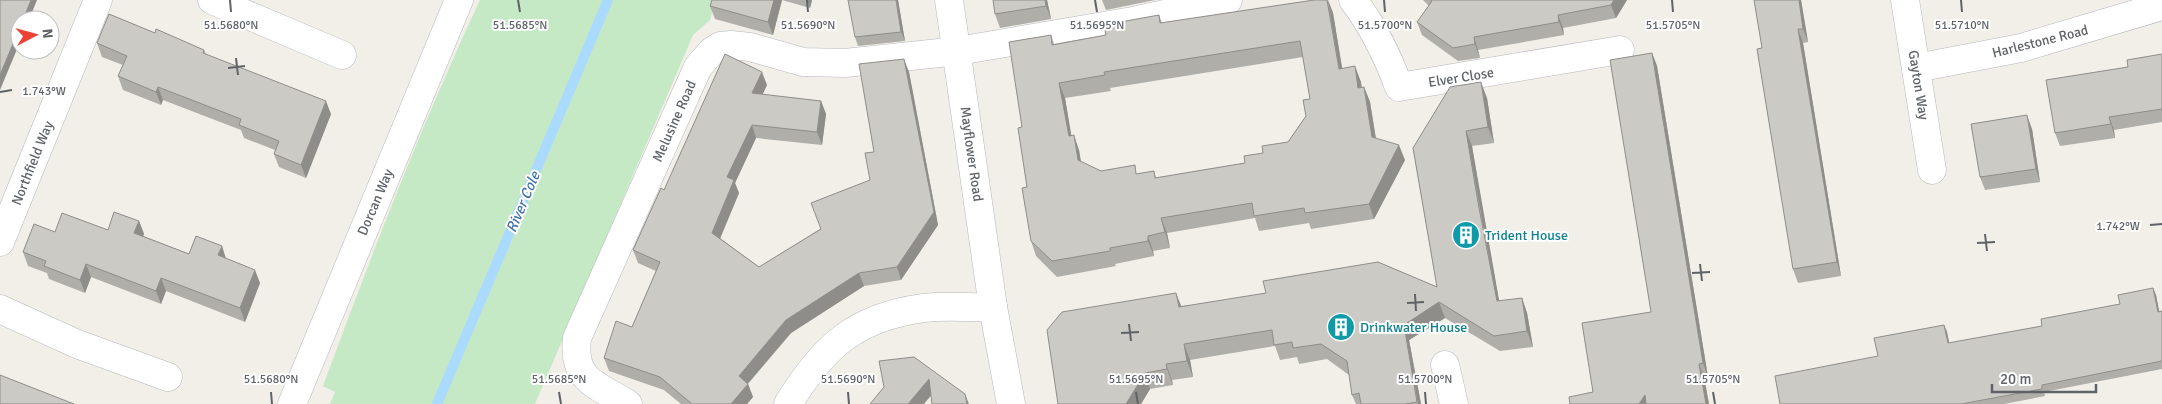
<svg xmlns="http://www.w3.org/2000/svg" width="2162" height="404" font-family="Signika,sans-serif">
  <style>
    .green { fill: #c5e8c5 }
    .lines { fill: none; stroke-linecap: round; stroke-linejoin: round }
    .stream { stroke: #aadaff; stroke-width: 10 }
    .street-casing { stroke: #b5b8bc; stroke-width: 29 }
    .secondary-casing { stroke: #b6babf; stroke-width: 29 }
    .street { stroke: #fff; stroke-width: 28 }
    .secondary { stroke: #fff; stroke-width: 28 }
    .wall { fill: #afaea9; fill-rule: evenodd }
    .shaded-wall { fill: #8f8d8a }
    .building { fill: #cccac5; stroke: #8f8d8a; fill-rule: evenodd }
    .ticks { fill: none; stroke: #5f6368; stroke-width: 2 }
    .labels { text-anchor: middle; stroke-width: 4; stroke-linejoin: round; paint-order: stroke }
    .street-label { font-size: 14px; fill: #5f6368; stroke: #fff }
    .culture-label { font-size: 14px; fill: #0d838f; stroke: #fff; text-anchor: start }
    .water-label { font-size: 15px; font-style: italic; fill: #4174aa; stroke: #fff }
    .ticks-label { font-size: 12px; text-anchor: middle; fill: #5f6368; stroke: #fff; stroke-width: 4; stroke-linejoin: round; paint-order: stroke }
  </style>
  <rect width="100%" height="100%" fill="#f1efe8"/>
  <path class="green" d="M480 0H715L710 20 693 35 535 404H330L335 392 323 386C371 256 421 126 480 0Z"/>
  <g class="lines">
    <path class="stream" d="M437 404 608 0"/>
    <g class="street-casing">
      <g id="street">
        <path d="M212 0 342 55"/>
        <path d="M949 0 993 307 1011 404"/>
        <path d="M1353 0C1374 27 1387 55 1399 87L1620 50"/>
        <path d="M1905 0 1932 170"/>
        <path d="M1916 68 2021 48 2162 6"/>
        <path d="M0 242 98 0"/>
        <path d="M0 309 77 344 168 377"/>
        <path d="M1445 365 1454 404"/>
        <path d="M628 404C596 384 572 381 577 338L698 67 712 51 720 46 731 45 750 47 803 62 845 63 958 51 1133 21 1228 0"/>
        <path d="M788 404C823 347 855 317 924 308 946 305 970 308 993 307"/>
      </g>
    </g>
    <g class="secondary-casing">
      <path id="secondary" d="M292 404 459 0"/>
    </g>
    <use href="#street" class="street"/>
    <use href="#secondary" class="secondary"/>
  </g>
  <g class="wall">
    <path d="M712 0H812L810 8 782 0 773 35 715 19 710 6Z"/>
    <path d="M898 0 905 41 858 46 855 37Z"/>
    <path d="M993 0H1047L1051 19 1000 28 995 14Z"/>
    <path d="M1102 0H1155L1106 10Z"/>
    <path d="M1328 0 1333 13 1342 69 1361 82V87H1364L1370 102 1376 138 1405 160 1374 219 1311 229 1309 223 1259 231 1255 218 1167 233 1170 248 1153 251 1154 256 1115 264 1116 266 1057 277 1036 256 1031 241 1022 127 1051 35 1054 44 1106 35 1159 15 1162 23ZM1303 57 1310 99 1306 116 1288 142 1263 153 1245 163 1156 178 1154 171 1138 174 1101 171 1081 162 1079 150 1071 136 1065 98 1111 91 1110 88Z"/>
    <path d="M1423 0H1627L1616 18 1563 28 1564 35 1478 50 1480 58 1458 61 1422 35 1417 22 1429 6Z"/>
    <path d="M1801 0 1808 42 1803 43 1841 276 1798 283 1793 269 1762 48Z"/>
    <path d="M155 33 204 50 206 54 331 114 306 178 279 167 274 154 275 150 244 138 241 130 163 100 161 105 123 90 118 76 123 65 102 57 97 43Z"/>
    <path d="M1652 53 1657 66 1708 377H1704L1709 404H1570L1593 392 1651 312Z"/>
    <path d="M2162 54V122L2114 130 2115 138 2060 146 2055 133 2128 67Z"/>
    <path d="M909 72 938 225 901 280 864 286 791 333 748 384 753 397 747 404H681L664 390 609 371 604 358 632 327 656 271 638 263 633 250 664 190 767 85 762 95 821 101 826 114 822 145 756 138 735 183 739 193 720 238 759 267 820 229 870 180 874 152Z"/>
    <path d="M1487 98 1494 143 1472 146 1485 224 1499 301 1522 298 1527 313 1533 347 1500 351 1445 318 1409 340 1421 404H1356L1352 395 1349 375 1327 359 1299 364 1297 357 1280 360 1275 346 1190 360 1193 377 1172 380 1173 385 1150 389 1141 404H1058L1181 306 1437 287 1413 148Z"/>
    <path d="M2032 129 2040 182 1985 190 1980 177Z"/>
    <path d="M139 221 144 234 143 236 189 254 222 246 226 259 260 283 245 322 166 291 161 304 91 277 85 293 49 279 47 273 28 266 23 252Z"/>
    <path d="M2153 288 2156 295 2159 312 2162 311V369L2044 392 2045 396 2004 404H1780L1944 325 1947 332 1949 343 2042 326 2120 304Z"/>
  </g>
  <g class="shaded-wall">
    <path d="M31 0H37L29 20H23Z"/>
    <path d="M774 0H782L773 35 768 22Z"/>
    <path d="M807 0H812L810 8Z"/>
    <path d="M896 0H898L905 41 901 32Z"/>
    <path d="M1045 0H1047L1051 19 1046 6Z"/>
    <path d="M1328 0 1333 13 1345 85 1339 69Z"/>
    <path d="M1614 0H1627L1616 18 1611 5Z"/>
    <path d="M1799 0H1801L1808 42 1803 29Z"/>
    <path d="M1558 15 1563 28 1564 35 1559 22Z"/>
    <path d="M20 27V42L0 90V75Z"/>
    <path d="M1798 29 1803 43 1841 276 1837 262Z"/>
    <path d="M1474 37 1478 50 1480 58 1475 44Z"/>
    <path d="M1652 53 1657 66 1708 377 1703 363Z"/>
    <path d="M904 59 909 72 938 225 901 280 897 267Z"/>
    <path d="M1355 66 1361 82 1364 103 1358 88Z"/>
    <path d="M762 72 767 85 757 106 752 93Z"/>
    <path d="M1481 82 1487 98 1494 143 1488 127Z"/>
    <path d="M1059 83 1065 98 1074 151 1069 136Z"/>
    <path d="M158 87 163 100 161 105 156 92Z"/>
    <path d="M1364 87 1370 102 1378 153 1372 137Z"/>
    <path d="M326 101 331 114 306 178 301 165Z"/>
    <path d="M821 101 826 114 822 145 817 132Z"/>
    <path d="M2027 115 2032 129 2040 182 2036 169Z"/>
    <path d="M2109 117 2114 130 2115 138Z"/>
    <path d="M752 125 756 138 735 183 739 193 717 246 712 233 727 177Z"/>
    <path d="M1466 131 1472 146 1502 317 1497 301Z"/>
    <path d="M1074 135 1079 150 1083 175 1078 160Z"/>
    <path d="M1399 145 1405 160 1374 219 1369 204Z"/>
    <path d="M1161 218 1167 233 1170 248 1165 232Z"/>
    <path d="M139 221 144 234 139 246 134 233Z"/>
    <path d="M1148 236 1153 251 1154 256 1148 241Z"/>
    <path d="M222 246 226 259 218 255Z"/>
    <path d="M86 264 91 277 85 293 80 280Z"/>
    <path d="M255 270 260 283 245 322 240 308Z"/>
    <path d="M859 273 864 286 791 333 743 389 739 376 786 320Z"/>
    <path d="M161 278 166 291 161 304 156 291Z"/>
    <path d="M2153 288 2156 295 2161 320 2158 312Z"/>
    <path d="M1176 293 1182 308 1179 307Z"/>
    <path d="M1522 298 1527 313 1533 347 1527 331Z"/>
    <path d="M1439 302 1445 318 1409 340 1421 404H1418L1404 325Z"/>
    <path d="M1944 325 1947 332 1951 351 1948 343Z"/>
    <path d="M1184 344 1190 360 1193 377 1187 361Z"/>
    <path d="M1166 364 1172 380 1173 385 1167 369Z"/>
    <path d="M1699 364 1704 377 1709 404H1706Z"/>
    <path d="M1145 373 1150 389 1141 404H1126Z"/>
    <path d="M929 379 934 392 924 404H908Z"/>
    <path d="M748 384 753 397 747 404H731Z"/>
    <path d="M965 394 969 404H967Z"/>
    <path d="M1645 395 1648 404H1639Z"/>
  </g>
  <g class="building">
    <path d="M0 0H31L23 20H20V27L0 75Z"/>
    <path d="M712 0H774L768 22 710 6Z"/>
    <path d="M848 0H896L901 32 855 37Z"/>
    <path d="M993 0H1045L1046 6 995 14Z"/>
    <path d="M1314 0H1327L1339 69 1355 66 1358 88 1364 87 1372 137 1399 145 1369 204 1305 213 1304 208 1254 216 1252 203 1161 218 1165 232 1148 236V241L1110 248V251L1052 261 1031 241 1022 188 1027 187 1018 128 1022 127 1009 42 1051 35 1052 45 1106 35 1104 25 1159 15 1160 23ZM1300 41 1310 99 1303 100 1306 116 1288 142 1262 146 1263 153 1244 156 1245 163 1155 178 1154 171 1136 174 1135 165 1101 171 1078 160 1074 135 1069 136 1059 83 1105 75 1104 72Z"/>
    <path d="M1431 0H1614L1611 5 1558 15 1559 22 1474 37 1475 44 1453 48 1417 22 1432 1Z"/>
    <path d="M1754 0H1799L1803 29H1798L1837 262 1793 269 1757 49 1762 48Z"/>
    <path d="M109 14 155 33 156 29 204 50 203 53 326 101 301 165 274 154 279 141 239 125 241 119 158 87 156 92 118 76 127 56 97 43Z"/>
    <path d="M1652 53 1703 363 1699 364 1706 404H1646L1645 395 1639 404H1570L1569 397 1593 392 1582 323 1651 312 1610 60Z"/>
    <path d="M725 54 762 72 752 93 821 101 817 132 752 125 727 177 734 180 712 233 759 267 821 229 811 203 870 180 865 153 874 152 859 64 904 59 934 212 897 267 859 273 786 320 739 376 748 384 731 404H692L660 377 604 358 616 321 632 327 660 262 633 250 661 188 664 190Z"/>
    <path d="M2162 54V109L2109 117 2111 124 2055 133 2046 80 2128 67 2127 60Z"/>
    <path d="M1481 82 1488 127 1466 131 1479 208 1497 301 1522 298 1527 331 1494 336 1439 302 1404 325 1417 402 1405 404H1361L1359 393 1352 395 1347 361 1321 344 1293 348 1292 342 1274 345 1272 330 1184 344 1187 361 1166 364 1167 369 1145 373 1126 404H1058L1047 330 1062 312 1176 293 1179 307 1266 293 1263 281 1378 262 1437 287 1413 148 1450 87Z"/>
    <path d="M2027 115 2036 169 1980 177 1971 124Z"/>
    <path d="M114 212 139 221 134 233 189 254 196 236 222 246 218 255 255 270 240 308 161 278 156 291 86 264 80 280 44 266 46 261 23 252 34 224 55 232 62 213 108 230Z"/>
    <path d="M2153 288 2158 312 2162 311V361L2042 385V389L1961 404H1780L1775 376 1878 356 1874 338 1944 325 1948 343 2042 326 2041 319 2120 304 2118 295Z"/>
    <path d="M914 357 965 394 967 404H932L929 379 908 404H870L884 387 879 361Z"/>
    <path d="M0 375 74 404H0Z"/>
  </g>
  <path class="ticks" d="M230 0 231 12M518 0 520 12M807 0 808 12M1095 0 1097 12M1384 0 1385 12M1672 0 1673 12M1961 0 1962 12M236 58 238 75M228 68 245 66M0 92 12 90M2150 225 2162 224M1985 234 1987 251M1977 243 1995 242M1700 264 1702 281M1692 273 1710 272M1415 294 1416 311M1407 303 1424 302M1129 324 1131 341M1121 333 1139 332M271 392 272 404M559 392 561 404M848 392 849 404M1136 392 1138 404M1425 392 1426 404M1713 392 1715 404"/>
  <defs>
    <g id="building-disc" transform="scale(1.4375)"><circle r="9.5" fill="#0f9aa8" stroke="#fff"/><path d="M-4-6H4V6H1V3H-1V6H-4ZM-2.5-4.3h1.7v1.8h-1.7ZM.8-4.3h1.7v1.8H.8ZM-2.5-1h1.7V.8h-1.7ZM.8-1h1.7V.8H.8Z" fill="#fff"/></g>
  </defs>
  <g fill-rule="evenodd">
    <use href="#building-disc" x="1466" y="235"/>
    <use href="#building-disc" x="1341" y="327"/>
  </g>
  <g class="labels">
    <g class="street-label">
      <text transform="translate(2040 41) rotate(-14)" y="5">Harlestone Road</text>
      <text transform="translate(1461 77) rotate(-9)" y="5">Elver Close</text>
      <text transform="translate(1919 85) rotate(81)" y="5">Gayton Way</text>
      <text transform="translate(674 121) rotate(-66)" y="5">Melusine Road</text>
      <text transform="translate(972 154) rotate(82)" y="5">Mayflower Road</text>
      <text transform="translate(32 163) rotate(-68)" y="5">Northfield Way</text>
      <text transform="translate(375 202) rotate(-67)" y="5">Dorcan Way</text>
    </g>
    <g class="culture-label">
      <text x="1485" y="240">Trident House</text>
      <text x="1360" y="332">Drinkwater House</text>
    </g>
    <g class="water-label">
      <text transform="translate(523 202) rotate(-67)" y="5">River Cole</text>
    </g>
  </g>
  <g class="ticks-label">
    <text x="231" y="29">51.5680°N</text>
    <text x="520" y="29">51.5685°N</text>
    <text x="808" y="29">51.5690°N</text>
    <text x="1097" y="29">51.5695°N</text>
    <text x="1385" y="29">51.5700°N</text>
    <text x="1673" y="29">51.5705°N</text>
    <text x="1962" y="29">51.5710°N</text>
    <text x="44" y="95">1.743°W</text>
    <text x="2118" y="230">1.742°W</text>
    <text x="271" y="383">51.5680°N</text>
    <text x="559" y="383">51.5685°N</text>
    <text x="848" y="383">51.5690°N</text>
    <text x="1136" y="383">51.5695°N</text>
    <text x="1425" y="383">51.5700°N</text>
    <text x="1713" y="383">51.5705°N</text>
  </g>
  <g transform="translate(35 35) rotate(84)"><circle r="24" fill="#ffffff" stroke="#bfc1c3"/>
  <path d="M0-4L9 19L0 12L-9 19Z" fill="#ea4335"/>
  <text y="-8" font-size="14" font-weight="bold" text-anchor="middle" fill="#5f6368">N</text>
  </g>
  <path d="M1992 384v8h104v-8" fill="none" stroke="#5f6368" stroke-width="2.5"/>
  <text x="2000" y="384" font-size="15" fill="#5f6368" stroke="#ffffff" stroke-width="4" paint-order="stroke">20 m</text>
</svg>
